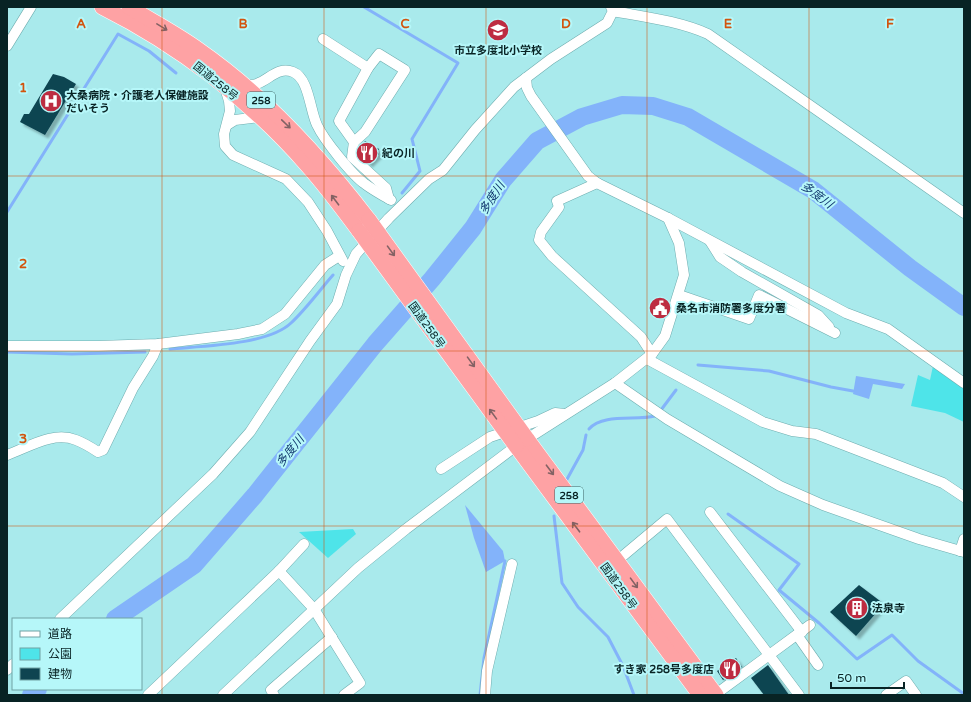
<svg xmlns="http://www.w3.org/2000/svg" width="971" height="702" font-family="'Varela Round','Noto Sans JP',sans-serif">
  <style>
    .green { fill: #4ee4e9 }
    .water { fill: #83b3fa }
    .lines { fill: none; stroke-linecap: round; stroke-linejoin: round }
    .stream { stroke: #83b3fa; stroke-width: 3 }
    .river { stroke: #83b3fa; stroke-width: 18 }
    .building { fill: #0e4451; filter: url(#shadow) }
    .minor-casing { stroke: #6eadaf; stroke-width: 11 }
    .highway-casing { stroke: #fff; stroke-width: 16 }
    .minor { stroke: #fff; stroke-width: 10 }
    .highway { stroke: #fea2a4; stroke-width: 15 }
    .highway-bridge-casing { stroke: #fff; stroke-width: 16; stroke-linecap: butt }
    .highway-bridge { stroke: #fea2a4; stroke-width: 15 }
    .oneway { stroke: #836264 }
    .grid { fill: none; stroke: #d2540e; stroke-width: 1; stroke-opacity: 0.55 }
    .labels { text-anchor: middle; stroke-width: 4; stroke-linejoin: round; paint-order: stroke }
    .shield { fill: #b6f7f9; stroke: #3c6364; stroke-width: 1 }
    .shield-label { font-size: 10px; font-weight: bold; fill: #082324 }
    .poi-label { font-size: 11px; font-weight: bold; fill: #082324; stroke: #b6f7f9; text-anchor: start }
    .street-label { font-size: 11px; fill: #082324; stroke: #b6f7f9 }
    .water-label { font-size: 12px; font-style: italic; fill: #133970; stroke: #b6f7f9 }
    .grid-label { font-size: 13px; text-anchor: middle; font-weight: bold; fill: #d2540e; stroke: #b6f7f9; stroke-width: 4; stroke-linejoin: round; paint-order: stroke }
  </style>
  <defs>
    <filter id="shadow"><feDropShadow dx="3.5" dy="3.5" stdDeviation="1" flood-color="#0004"/></filter>
  </defs>
  <rect width="100%" height="100%" fill="#a9eaec"/>
  <g class="green">
    <path d="M933 366 964 388V422L945 413 911 406 918 375 930 380Z"/>
    <path d="M353 529 356 534 328 558 299 532Z"/>
  </g>
  <g class="water">
    <path d="M856 376 905 384 902 389 873 384 869 399 853 394Z"/>
    <path d="M465 505 503 551 505 561 486 572 474 538Z"/>
  </g>
  <g class="lines">
    <g class="stream">
      <path d="M364 7 458 63 412 139 420 171 402 193"/>
      <path d="M7 212 118 34 149 51 176 73"/>
      <path d="M170 349C202 346 268 345 291 323 306 309 319 291 333 275"/>
      <path d="M7 352 72 354 145 352"/>
      <path d="M698 365 769 371 831 387 853 391"/>
      <path d="M661 410 676 390"/>
      <path d="M589 429C603 413 636 421 655 416"/>
      <path d="M566 481 583 450 586 435"/>
      <path d="M728 514 799 564 779 590 819 623 857 659 892 635 918 661 964 694"/>
      <path d="M554 516 562 583 578 607 608 637 623 666 634 695"/>
      <path d="M480 695 484 658 505 561"/>
    </g>
    <g class="river">
      <path d="M115 619 194 565 255 495 375 344 432 279 473 228 503 180 537 141 582 117 622 105 653 106 688 117 813 190 910 268 964 307"/>
      <path d="M31 695 38 689"/>
    </g>
  </g>
  <g class="building">
    <path d="M53 74 64 77 76 84 45 135 20 122 24 114H29Z"/>
    <path d="M365 141 379 149 377 152 379 154 369 164 359 154 360 149Z"/>
    <path d="M859 585 884 604 856 636 830 612Z"/>
    <path d="M736 658 742 667 723 680 717 671Z"/>
    <path d="M768 665 789 695H764L751 678Z"/>
  </g>
  <g class="lines">
    <g class="minor-casing">
      <g id="minor">
        <path d="M613 11C645 17 679 21 708 34L964 213"/>
        <path d="M323 39 368 68"/>
        <path d="M7 46 31 7"/>
        <path d="M526 78 527 88 531 96 588 176 597 183 668 218 846 313 888 329 964 383"/>
        <path d="M243 83C263 92 273 64 293 72 309 78 310 111 317 125 324 140 352 175 365 184 373 190 382 195 391 200"/>
        <path d="M225 88 229 101 230 111 224 134 225 146 233 155 286 179 308 202 327 231 343 261"/>
        <path d="M227 125 235 120 259 117"/>
        <path d="M354 142 365 132 405 70 379 54 368 68 339 121 354 142 352 157 386 188 389 199"/>
        <path d="M597 183 557 201 559 207 541 232 539 240 552 256 641 337 652 354"/>
        <path d="M710 241 720 257 742 272 818 315 829 327"/>
        <path d="M679 295 749 319 759 295 835 333"/>
        <path d="M7 346H98L158 344 238 334 262 329 285 314 325 265 339 256"/>
        <path d="M647 359 763 422 792 431 816 434 943 483 964 497"/>
        <path d="M615 383 667 419 780 486 823 505 919 539 964 552"/>
        <path d="M7 455C29 447 53 431 76 440 84 443 92 448 98 452L103 450 133 388 153 356 158 344"/>
        <path d="M441 469 490 437 538 421 555 413 565 414"/>
        <path d="M710 512 802 632"/>
        <path d="M960 551 964 539"/>
        <path d="M618 560 667 519 799 695"/>
        <path d="M279 571 304 544"/>
        <path d="M60 619 213 474 250 432 310 341 337 304 346 275 356 254 389 218 429 179 443 170 475 130 514 87 551 59 607 23 613 11 611 7"/>
        <path d="M797 635 818 665"/>
        <path d="M7 670 13 664"/>
        <path d="M716 694 810 625"/>
        <path d="M148 695 279 571 314 609 360 683 344 695"/>
        <path d="M223 695 358 568 406 529 516 446 615 383 652 354 665 336 684 275 679 243 668 218"/>
        <path d="M274 695 271 690 332 637"/>
        <path d="M485 695 487 671 512 564"/>
        <path d="M886 695 906 681 916 695"/>
      </g>
    </g>
    <g class="highway-casing">
      <g id="highway">
        <path d="M102 7C178 45 250 100 306 164 325 185 342 208 359 231"/>
        <path d="M129 7C152 21 177 34 199 50 265 96 320 156 369 220"/>
        <path d="M527 439 716 695"/>
        <path d="M516 446 700 695"/>
      </g>
    </g>
    <use href="#minor" class="minor"/>
    <use href="#highway" class="highway"/>
    <g class="highway-bridge-casing">
      <g id="highway-bridge">
        <path d="M369 220 527 439"/>
        <path d="M359 231 516 446"/>
      </g>
    </g>
    <use href="#highway-bridge" class="highway-bridge"/>
  </g>
  <defs><path id="oneway-shaft" d="M-6 0H5M1.5-3L5.5 0L1.5 3" fill="none" stroke-width="1.6" stroke-linecap="round" stroke-linejoin="round"/></defs>
  <g class="oneway">
    <use href="#oneway-shaft" transform="translate(162 27) rotate(31)"/>
    <use href="#oneway-shaft" transform="translate(286 124) rotate(44)"/>
    <use href="#oneway-shaft" transform="translate(335 200) rotate(-127)"/>
    <use href="#oneway-shaft" transform="translate(391 251) rotate(54)"/>
    <use href="#oneway-shaft" transform="translate(471 362) rotate(54)"/>
    <use href="#oneway-shaft" transform="translate(493 414) rotate(-126)"/>
    <use href="#oneway-shaft" transform="translate(550 470) rotate(53)"/>
    <use href="#oneway-shaft" transform="translate(576 527) rotate(-127)"/>
    <use href="#oneway-shaft" transform="translate(634 583) rotate(54)"/>
  </g>
  <path class="grid" d="M162 7V695M324 7V695M486 7V695M647 7V695M809 7V695M7 176H964M7 351H964M7 526H964"/>
  <defs>
    <g id="school-disc" transform="scale(1.15)"><circle r="9.5" fill="#bd2c41" stroke="#b6f7f9"/><path d="M0-5L7-2L0 1L-7-2ZM-4 1L0 2.5L4 1V4Q0 6-4 4Z" fill="#fff"/></g>
    <g id="hospital-disc" transform="scale(1.15)"><circle r="9.5" fill="#bd2c41" stroke="#b6f7f9"/><path d="M-5-5h3v3.5h4V-5h3V5h-3V1.5h-4V5h-3Z" fill="#fff"/></g>
    <g id="restaurant-disc" transform="scale(1.15)"><circle r="9.5" fill="#bd2c41" stroke="#b6f7f9"/><path d="M-5-6h1v4h1v-4h1v4h1v-4h1v5L-1.5 .5V6h-2V.5L-5-1ZM5-6V6H3V1.5H1.5Q1.5-4 5-6Z" fill="#fff"/></g>
    <g id="civic-disc" transform="scale(1.15)"><circle r="9.5" fill="#bd2c41" stroke="#b6f7f9"/><path d="M-.6-6.5H3V-4.5H.6V-3L4-1V1h2V6H-6V1h2V-1L-.6-3ZM-1.2 2.5V6h2.4V2.5Z" fill="#fff"/></g>
    <g id="building-disc" transform="scale(1.15)"><circle r="9.5" fill="#bd2c41" stroke="#b6f7f9"/><path d="M-4-6H4V6H1V3H-1V6H-4ZM-2.5-4.3h1.7v1.8h-1.7ZM.8-4.3h1.7v1.8H.8ZM-2.5-1h1.7V.8h-1.7ZM.8-1h1.7V.8H.8Z" fill="#fff"/></g>
  </defs>
  <g fill-rule="evenodd">
    <use href="#school-disc" x="498" y="30"/>
    <use href="#hospital-disc" x="51" y="101"/>
    <use href="#restaurant-disc" x="367" y="153"/>
    <use href="#civic-disc" x="660" y="308"/>
    <use href="#building-disc" x="857" y="608"/>
    <use href="#restaurant-disc" x="730" y="669"/>
  </g>
  <g class="labels">
    <g class="shield">
      <rect x="247" y="92" width="28" height="16" rx="3"/>
      <rect x="555" y="487" width="28" height="16" rx="3"/>
    </g>
    <g class="shield-label">
      <text x="261" y="104">258</text>
      <text x="569" y="499">258</text>
    </g>
    <g class="poi-label">
      <text x="498" y="54" text-anchor="middle">市立多度北小学校</text>
      <text x="66" y="99">大桑病院・介護老人保健施設<tspan x="66" dy="13">だいそう</tspan></text>
      <text x="382" y="157">紀の川</text>
      <text x="676" y="312">桑名市消防署多度分署</text>
      <text x="872" y="612">法泉寺</text>
      <text x="714" y="673" text-anchor="end">すき家 258号多度店</text>
    </g>
    <g class="street-label">
      <text transform="translate(216 81) rotate(39)" y="4">国道258号</text>
      <text transform="translate(427 325) rotate(54)" y="4">国道258号</text>
      <text transform="translate(619 586) rotate(54)" y="4">国道258号</text>
    </g>
    <g class="water-label">
      <text transform="translate(817 195) rotate(36)" y="4">多度川</text>
      <text transform="translate(492 198) rotate(-57)" y="4">多度川</text>
      <text transform="translate(290 451) rotate(-51)" y="4">多度川</text>
    </g>
  </g>
  <g class="grid-label">
    <text x="81" y="28">A</text>
    <text x="243" y="28">B</text>
    <text x="405" y="28">C</text>
    <text x="566" y="28">D</text>
    <text x="728" y="28">E</text>
    <text x="890" y="28">F</text>
    <text x="23" y="92">1</text>
    <text x="23" y="268">2</text>
    <text x="23" y="443">3</text>
  </g>
  <rect width="971" height="702" fill="none" stroke="#082324" stroke-width="16"/>
  <rect x="12" y="618" width="130" height="72" fill="#b6f7f9" stroke="#70a2a4"/>
  <rect x="20" y="631" width="20" height="6" fill="#ffffff" stroke="#70a2a4"/>
  <text x="48" y="638" font-size="12" fill="#082324">道路</text>
  <rect x="20" y="648" width="20" height="12" fill="#4ee4e9" stroke="#70a2a4"/>
  <text x="48" y="658" font-size="12" fill="#082324">公園</text>
  <rect x="20" y="668" width="20" height="12" fill="#0e4451" stroke="#70a2a4"/>
  <text x="48" y="678" font-size="12" fill="#082324">建物</text>
  <path d="M831 682v6h73v-6" fill="none" stroke="#082324" stroke-width="2"/>
  <text x="837" y="682" font-size="12" fill="#082324" stroke="#b6f7f9" stroke-width="3" paint-order="stroke">50 m</text>
</svg>
